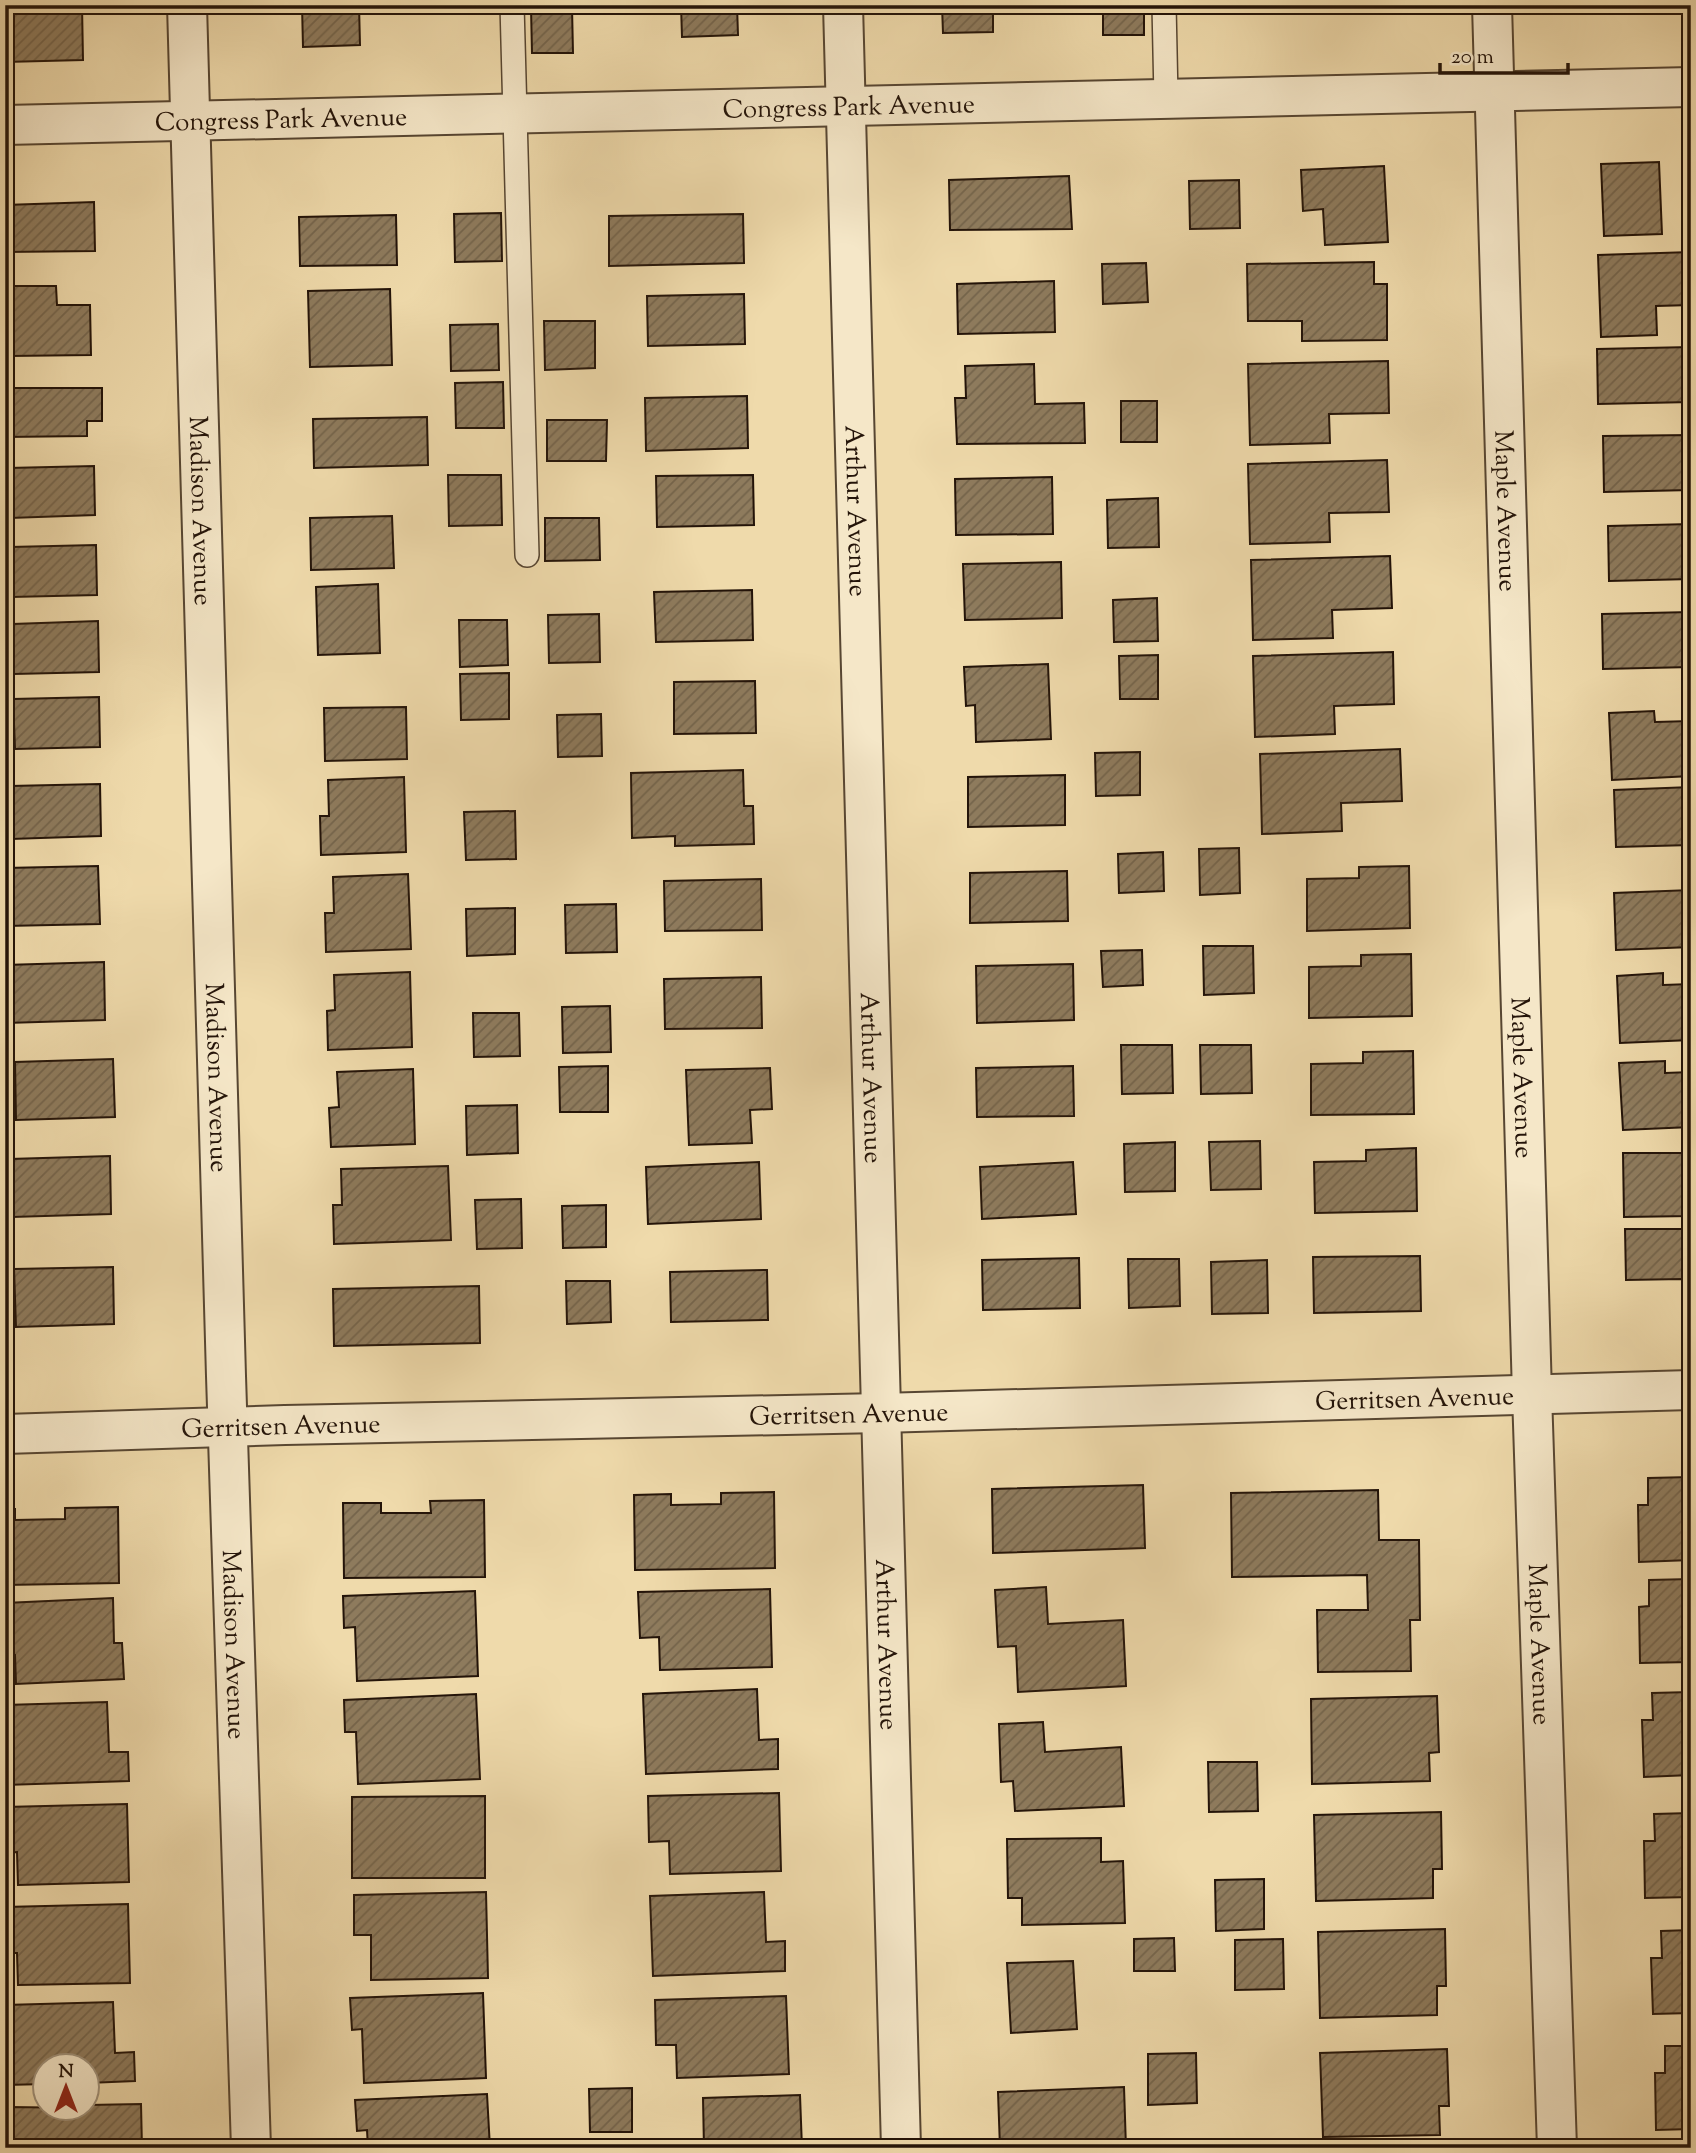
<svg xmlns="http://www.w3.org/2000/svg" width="1696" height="2153" font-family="'Sorts Mill Goudy',serif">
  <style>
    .building { fill: url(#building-hatch); stroke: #241409; stroke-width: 2 }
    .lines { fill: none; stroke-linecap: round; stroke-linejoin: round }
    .service-casing { stroke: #574632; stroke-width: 26 }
    .minor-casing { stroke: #574632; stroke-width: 42 }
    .tertiary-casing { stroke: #574632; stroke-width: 42 }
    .service { stroke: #f5e7c8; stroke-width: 23 }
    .minor { stroke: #f5e7c8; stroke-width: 38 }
    .tertiary { stroke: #f5e7c8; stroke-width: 38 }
    .labels { text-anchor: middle; stroke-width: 5; stroke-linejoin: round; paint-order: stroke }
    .street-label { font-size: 26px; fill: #241409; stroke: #f5e7c8 }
  </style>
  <defs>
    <pattern id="building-hatch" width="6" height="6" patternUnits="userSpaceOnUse" patternTransform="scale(1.75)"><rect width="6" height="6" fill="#8e7b5d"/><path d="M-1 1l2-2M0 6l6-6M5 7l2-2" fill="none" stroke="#74644b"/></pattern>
  </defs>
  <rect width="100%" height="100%" fill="#efdaab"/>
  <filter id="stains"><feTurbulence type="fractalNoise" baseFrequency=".00286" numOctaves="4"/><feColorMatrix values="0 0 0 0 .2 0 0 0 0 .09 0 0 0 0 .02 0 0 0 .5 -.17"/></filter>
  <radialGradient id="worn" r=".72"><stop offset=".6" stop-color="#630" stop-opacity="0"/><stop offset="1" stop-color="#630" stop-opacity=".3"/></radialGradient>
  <g class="building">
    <path d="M5 5H82L83 60 5 62Z"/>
    <path d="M302 5H359L360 45 303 47Z"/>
    <path d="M681 5H737L738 35 682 37Z"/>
    <path d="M942 5H993V32L943 33Z"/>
    <rect x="1103" y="5" width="41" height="30"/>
    <path d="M1230 5H1380V10L1230 11Z"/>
    <path d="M572 7 573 53H532L531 8Z"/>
    <path d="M1659 162 1662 234 1604 236 1601 164Z"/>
    <path d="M1384 166 1388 242 1325 245 1323 209 1303 211 1301 170Z"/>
    <path d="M1069 176 1072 229 950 230 949 180Z"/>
    <path d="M1239 180 1240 228 1190 229 1189 181Z"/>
    <path d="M94 202 95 251 5 252V205Z"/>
    <path d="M501 213 502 261 455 262 454 214Z"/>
    <path d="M743 214 744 263 609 266V216Z"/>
    <path d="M396 215 397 265 300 266 299 217Z"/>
    <path d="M1691 252V305L1656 306 1657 335 1601 337 1598 255Z"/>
    <path d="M1374 262V284H1387V340L1302 341V321H1248L1247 264Z"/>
    <path d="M1146 263 1148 302 1103 304 1102 264Z"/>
    <path d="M1054 281 1055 332 958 334 957 284Z"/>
    <path d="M9 286H56L57 305H90L91 355 10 356Z"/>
    <path d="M390 289 392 365 310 367 308 291Z"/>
    <path d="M744 294 745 344 648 346 647 296Z"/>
    <path d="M544 321H595V368L545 370Z"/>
    <path d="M498 324 499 370 451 371 450 325Z"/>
    <path d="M1691 347V402L1598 404 1597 349Z"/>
    <path d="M1388 361 1389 413 1329 414 1330 443 1250 445 1248 364Z"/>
    <path d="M1034 364 1035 404 1084 403 1085 443 957 444 955 398H966L965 366Z"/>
    <path d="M503 382 504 428H456L455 383Z"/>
    <path d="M5 388H102V421H87V436L5 437Z"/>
    <path d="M747 396 748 448 646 451 645 398Z"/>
    <rect x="1121" y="401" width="36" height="41"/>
    <path d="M427 417 428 465 314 468 313 419Z"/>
    <path d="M547 420H607L606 461H547Z"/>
    <path d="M1691 435V490L1604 492 1603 436Z"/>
    <path d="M1387 460 1389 512 1329 513 1330 542 1250 544 1248 464Z"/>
    <path d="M94 466 95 515 10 518 8 468Z"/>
    <path d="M448 475H501L502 525 449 526Z"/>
    <path d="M753 475 754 525 657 527 656 476Z"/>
    <path d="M1052 477 1053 534 956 535 955 479Z"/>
    <path d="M1158 498 1159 547 1108 548 1107 500Z"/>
    <path d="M392 516 394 568 311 570 310 518Z"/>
    <path d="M545 518H599L600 560 545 561Z"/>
    <path d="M1691 524V579L1609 581 1608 526Z"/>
    <path d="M96 545 97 595 11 597 10 547Z"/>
    <path d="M1390 556 1392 608 1332 610 1333 638 1253 640 1251 560Z"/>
    <path d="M1061 562 1062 618 965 620 963 564Z"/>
    <path d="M378 584 380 653 318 655 316 587Z"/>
    <path d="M752 590 753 640 656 642 654 592Z"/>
    <path d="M1157 598 1158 641 1114 642 1113 600Z"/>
    <path d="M1691 612V667L1603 669 1602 614Z"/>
    <path d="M599 614 600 662 549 663 548 615Z"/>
    <path d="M459 620H507L508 665 460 667Z"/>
    <path d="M98 621 99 672 14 674 13 624Z"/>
    <path d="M1393 652 1394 704 1334 706 1335 734 1255 737 1253 656Z"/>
    <path d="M1158 655V699H1120L1119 656Z"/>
    <path d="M1048 664 1051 739 976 742 975 705 966 706 964 667Z"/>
    <path d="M509 673V719L461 720 460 674Z"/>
    <path d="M755 681 756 733 674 734V682Z"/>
    <path d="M99 697 100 747 15 749 13 699Z"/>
    <path d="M406 707 407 759 325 761 324 708Z"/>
    <path d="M1654 711 1655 722 1691 721V776L1612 780 1609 713Z"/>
    <path d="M601 714 602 756 558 757 557 715Z"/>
    <path d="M1400 749 1402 801 1341 803 1342 831 1262 834 1260 754Z"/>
    <path d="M1140 752V795L1096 796 1095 753Z"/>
    <path d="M743 770 744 806H753L754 844 675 846V836L632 838 631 773Z"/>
    <path d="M1065 775V825L968 827V777Z"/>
    <path d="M404 777 406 852 321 855 320 816H329L328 780Z"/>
    <path d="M100 784 101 836 11 839 10 786Z"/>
    <path d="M1691 787V845L1616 847 1614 790Z"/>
    <path d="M515 811 516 859 466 860 464 812Z"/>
    <path d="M1239 848 1240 893 1200 895 1199 849Z"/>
    <path d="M1163 852 1164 891 1119 893 1118 854Z"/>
    <path d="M98 866 100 924 5 926V868Z"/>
    <path d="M1409 866 1410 928 1307 931V879L1359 878V867Z"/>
    <path d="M1067 871 1068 921 970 923V873Z"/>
    <path d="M408 874 411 949 326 952 325 913H334L333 877Z"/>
    <path d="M761 879 762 930 665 931 664 881Z"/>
    <path d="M1691 890V947L1616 950 1614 893Z"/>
    <path d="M616 904 617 952 566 953 565 905Z"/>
    <path d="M515 908V954L467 956 466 909Z"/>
    <path d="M1203 946H1253L1254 993 1204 995Z"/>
    <path d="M1142 950 1143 985 1103 987 1101 951Z"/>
    <path d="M1411 954 1412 1016 1309 1018V967L1361 966V955Z"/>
    <path d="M104 962 105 1020 6 1023 5 965Z"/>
    <path d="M1073 964 1074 1020 977 1023 976 966Z"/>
    <path d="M410 972 412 1047 328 1050 327 1011 335 1010 334 975Z"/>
    <path d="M1663 973V985L1691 984V1040L1620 1043 1617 976Z"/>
    <path d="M761 977 762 1028 665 1029 664 979Z"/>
    <path d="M610 1006 611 1052 563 1053 562 1007Z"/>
    <path d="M473 1013H519L520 1056 474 1057Z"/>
    <path d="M1121 1045H1172L1173 1093 1122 1094Z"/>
    <path d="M1200 1045H1251L1252 1093 1201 1094Z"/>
    <path d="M1413 1051 1414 1114 1311 1115V1064L1363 1063V1052Z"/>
    <path d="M113 1059 115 1117 16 1120 15 1062Z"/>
    <path d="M1665 1061V1073L1691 1072V1127L1623 1130 1619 1063Z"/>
    <path d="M608 1066V1112H560L559 1067Z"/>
    <path d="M1073 1066 1074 1116 977 1117 976 1068Z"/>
    <path d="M770 1068 772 1109 750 1110 752 1143 689 1145 686 1070Z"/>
    <path d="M413 1069 415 1144 331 1147 329 1108 339 1107 337 1072Z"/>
    <path d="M517 1105 518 1153 467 1155 466 1106Z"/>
    <path d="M1260 1141 1261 1189 1211 1190 1209 1142Z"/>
    <path d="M1175 1142V1191L1125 1192 1124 1144Z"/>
    <path d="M1416 1148 1417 1211 1315 1213 1314 1162 1366 1161V1150Z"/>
    <path d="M1623 1153H1691V1216L1624 1217Z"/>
    <path d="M110 1156 111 1214 12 1217 10 1159Z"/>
    <path d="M759 1162 761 1219 648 1224 646 1167Z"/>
    <path d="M1073 1162 1076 1214 982 1219 980 1167Z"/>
    <path d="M448 1166 451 1240 334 1244 333 1205H342L341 1169Z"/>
    <path d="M521 1199 522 1248 477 1249 475 1200Z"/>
    <path d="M606 1205V1247L563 1248 562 1206Z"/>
    <path d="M1625 1229H1691V1303H1684L1683 1279 1626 1280Z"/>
    <path d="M1420 1256 1421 1311 1314 1313 1313 1257Z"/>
    <path d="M1079 1258 1080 1308 983 1310 982 1260Z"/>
    <path d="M1128 1259H1179L1180 1306 1129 1308Z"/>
    <path d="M1267 1260 1268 1313 1212 1314 1211 1262Z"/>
    <path d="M113 1267 114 1324 16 1327 14 1269Z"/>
    <path d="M767 1270 768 1320 671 1322 670 1272Z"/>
    <path d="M566 1281H610L611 1322 567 1324Z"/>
    <path d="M479 1286 480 1343 334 1346 333 1289Z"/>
    <path d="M1691 1477V1560L1639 1562 1638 1505H1648V1478Z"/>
    <path d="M1143 1485 1145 1548 993 1553 992 1489Z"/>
    <path d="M1378 1490 1379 1540H1419L1420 1620H1410L1411 1671 1318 1672 1317 1610H1368L1367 1575 1232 1577 1231 1493Z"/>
    <path d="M774 1492 775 1568 635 1570 634 1495 671 1494V1505L721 1504V1493Z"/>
    <path d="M484 1500 485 1577 344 1578 343 1503H381V1513H431L430 1501Z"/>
    <path d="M118 1507 119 1583 5 1585V1509H15V1520L65 1519V1508Z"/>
    <path d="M1691 1579V1662L1640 1663 1639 1607 1649 1606V1580Z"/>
    <path d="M1046 1587 1048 1624 1123 1620 1126 1686 1018 1692 1016 1646 998 1647 995 1590Z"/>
    <path d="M770 1589 772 1667 660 1670 659 1637 640 1638 638 1592Z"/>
    <path d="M475 1591 478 1676 357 1681 355 1627 344 1628 343 1596Z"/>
    <path d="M113 1598 114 1643H122L124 1679 16 1684 15 1655 5 1656V1603Z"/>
    <path d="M757 1689 759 1740 778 1739V1769L646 1774 643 1694Z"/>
    <path d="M1691 1692V1775L1644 1777 1642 1720H1653L1652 1693Z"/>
    <path d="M476 1694 480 1779 358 1784 356 1732H345L344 1700Z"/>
    <path d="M1437 1696 1439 1752 1429 1753 1430 1781 1312 1784 1311 1699Z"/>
    <path d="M107 1702 109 1752H128L129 1781 5 1785V1705Z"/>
    <path d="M1043 1722 1045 1752 1121 1747 1124 1806 1015 1811 1013 1781 1001 1782 999 1724Z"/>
    <path d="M1208 1762H1257L1258 1811 1209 1812Z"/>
    <path d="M779 1793 781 1871 670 1874 669 1841 649 1842 648 1796Z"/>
    <path d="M485 1796V1878H352V1797Z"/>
    <path d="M127 1804 129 1882 18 1885 17 1852 5 1853V1807Z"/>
    <path d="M1441 1812 1442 1869H1433V1898L1316 1901 1314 1815Z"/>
    <path d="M1691 1813V1897L1645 1898 1644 1841H1655L1654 1814Z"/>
    <path d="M1101 1838V1862L1123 1861 1125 1923 1022 1925V1898H1008L1007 1839Z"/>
    <path d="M1264 1879V1929L1216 1931 1215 1880Z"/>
    <path d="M486 1892 488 1978 371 1980V1935H354V1895Z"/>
    <path d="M764 1892 766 1942 785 1941V1971L653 1976 650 1896Z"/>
    <path d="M128 1904 130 1983 18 1985 17 1953H5V1907Z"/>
    <path d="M1445 1929 1446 1986H1437V2015L1320 2018 1318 1932Z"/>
    <path d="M1691 1930V2013L1653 2014 1651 1958H1662L1661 1931Z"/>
    <path d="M1174 1938 1175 1971H1134V1939Z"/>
    <path d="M1283 1939 1284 1989 1235 1990V1940Z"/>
    <path d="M1073 1961 1077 2029 1011 2033 1007 1963Z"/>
    <path d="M483 1993 486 2078 364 2083 362 2029 352 2030 350 1998Z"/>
    <path d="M786 1996 789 2074 677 2078 676 2045H656L655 2000Z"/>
    <path d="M113 2002 115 2053 134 2052 135 2081 88 2083V2066H46V2084L5 2085V2005Z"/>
    <path d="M1665 2046H1691V2129L1656 2130 1655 2073H1665Z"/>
    <path d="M1447 2049 1449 2106H1439L1440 2135 1323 2137 1320 2053Z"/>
    <path d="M1196 2053 1197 2103 1148 2105V2054Z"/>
    <path d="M1124 2087 1126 2148H1000L998 2092Z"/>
    <path d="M632 2088V2132H590L589 2089Z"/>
    <path d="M487 2094 490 2148H368L367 2130 357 2131 355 2100Z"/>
    <path d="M800 2095 802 2148H704L703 2098Z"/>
    <path d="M141 2104 142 2148H10L9 2107 88 2108V2105Z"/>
  </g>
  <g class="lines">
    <g class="service-casing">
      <g id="service">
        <path d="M512 5 527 555"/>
        <path d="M1164 5 1166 98"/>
      </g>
    </g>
    <g class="minor-casing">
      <g id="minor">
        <path id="s1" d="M187 5 226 1376 251 2148"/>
        <path id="s2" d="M843 5 901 2148"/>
        <path id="s3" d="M5 125 1691 87"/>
        <path id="s4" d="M5 1434 285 1425 881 1413 1691 1390"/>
      </g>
    </g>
    <g class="tertiary-casing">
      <g id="tertiary">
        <path id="s5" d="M1492 5 1532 1394 1557 2148"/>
      </g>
    </g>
    <use href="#service" class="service"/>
    <use href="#minor" class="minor"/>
    <use href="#tertiary" class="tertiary"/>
  </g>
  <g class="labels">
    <g class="street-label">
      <text dy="9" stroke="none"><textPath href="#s3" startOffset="844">Congress Park Avenue</textPath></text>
      <text dy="9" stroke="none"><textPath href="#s3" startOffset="276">Congress Park Avenue</textPath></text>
      <text dy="9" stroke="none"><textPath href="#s1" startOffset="506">Madison Avenue</textPath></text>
      <text dy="9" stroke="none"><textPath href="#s2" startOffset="506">Arthur Avenue</textPath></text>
      <text dy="9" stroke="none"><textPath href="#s5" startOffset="506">Maple Avenue</textPath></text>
      <text dy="9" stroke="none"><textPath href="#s1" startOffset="1073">Madison Avenue</textPath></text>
      <text dy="9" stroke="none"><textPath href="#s2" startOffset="1073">Arthur Avenue</textPath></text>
      <text dy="9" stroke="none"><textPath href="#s5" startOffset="1073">Maple Avenue</textPath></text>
      <text dy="9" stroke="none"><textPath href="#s4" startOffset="1410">Gerritsen Avenue</textPath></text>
      <text dy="9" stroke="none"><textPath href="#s4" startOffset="844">Gerritsen Avenue</textPath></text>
      <text dy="9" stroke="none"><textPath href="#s4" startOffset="276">Gerritsen Avenue</textPath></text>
      <text dy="9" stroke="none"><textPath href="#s1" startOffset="1640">Madison Avenue</textPath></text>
      <text dy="9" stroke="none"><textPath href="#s2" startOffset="1640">Arthur Avenue</textPath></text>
      <text dy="9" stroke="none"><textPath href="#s5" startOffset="1640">Maple Avenue</textPath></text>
    </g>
  </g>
  <rect width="1696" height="2153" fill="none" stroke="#efdaab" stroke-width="28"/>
  <rect x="7" y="7" width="1682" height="2139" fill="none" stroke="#241409" stroke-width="3.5"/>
  <rect x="14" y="14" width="1668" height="2125" fill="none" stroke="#241409" stroke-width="2"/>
  <g transform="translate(66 2087)"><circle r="33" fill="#f5e7c8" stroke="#a1937c" stroke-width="2"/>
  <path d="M0-5L12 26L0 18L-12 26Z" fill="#8f2418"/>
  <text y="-10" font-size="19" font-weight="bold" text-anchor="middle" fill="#241409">N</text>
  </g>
  <path d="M1440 63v10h128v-10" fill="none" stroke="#241409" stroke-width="3.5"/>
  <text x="1451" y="63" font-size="21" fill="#241409" stroke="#f5e7c8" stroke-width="5" paint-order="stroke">20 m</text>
  <rect width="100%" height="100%" filter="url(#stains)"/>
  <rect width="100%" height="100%" fill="url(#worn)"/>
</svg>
